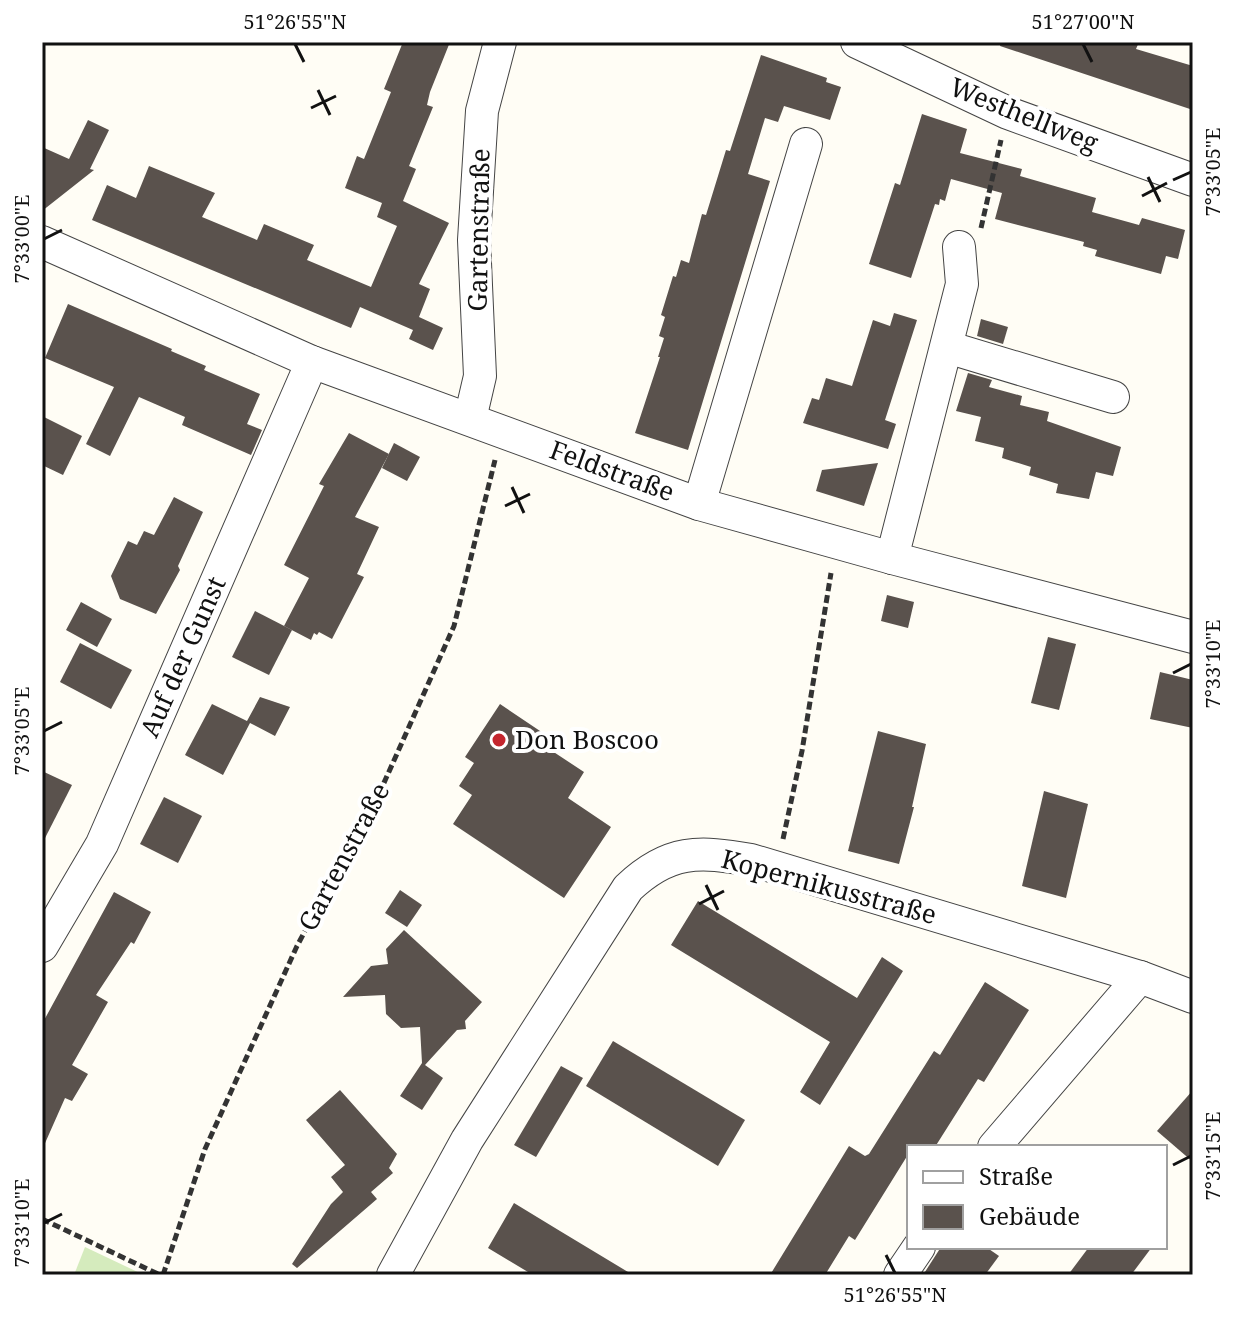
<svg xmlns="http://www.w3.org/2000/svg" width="1235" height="1317" font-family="'Noto Serif',serif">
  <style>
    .green { fill: #d5ebbd }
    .building { fill: #5a524d }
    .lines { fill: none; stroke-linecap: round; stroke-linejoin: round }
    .street-casing { stroke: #444; stroke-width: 34 }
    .path { stroke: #333; stroke-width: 5; stroke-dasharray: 8 4; stroke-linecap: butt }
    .street { stroke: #fff; stroke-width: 32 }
    .ticks { fill: none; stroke: #111; stroke-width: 3 }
    .poi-dot { fill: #c4262e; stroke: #fff; stroke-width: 3 }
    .labels { text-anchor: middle; stroke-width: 8; stroke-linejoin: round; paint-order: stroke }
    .street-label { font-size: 26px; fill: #111; stroke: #fff }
    .poi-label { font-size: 26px; fill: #111; stroke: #fff; text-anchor: start }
    .neatline { fill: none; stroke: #111; stroke-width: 3 }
    .ticks-label { font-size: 20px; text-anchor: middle; fill: #111 }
  </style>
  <rect width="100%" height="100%" fill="#fffdf5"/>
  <path class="green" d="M85 1247 144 1275H74Z"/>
  <g class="building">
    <path d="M403 42H450L430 92 427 105 433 107 409 166 416 169 403 201 449 223 419 284 430 289 419 317 443 328 433 350 409 339 413 330 360 307 351 328 92 220 107 185 136 198 149 166 215 193 202 217 257 240 264 224 314 245 307 260 371 287 397 226 377 217 382 203 345 188 357 156 364 159 391 92 384 89Z"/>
    <path d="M1001 42H1139L1136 49 1193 66V110L1000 46Z"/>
    <path d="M761 55 827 78 826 82 841 87 830 120 784 106 778 122 765 118 748 174 770 181 688 450 635 433 660 357H658L664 338 659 336 665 317 661 315 673 276 676 277 681 260 689 263 702 214 706 215 726 150 730 151Z"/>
    <path d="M922 114 967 129 960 153 1022 169 1020 176 1096 198 1092 212 1139 225 1142 218 1185 230 1178 259 1166 256 1161 274 1095 256 1097 250 1083 246 1084 242 995 219 1002 193 951 179 945 201 940 199 939 205 935 204 911 278 869 264 895 183 900 185Z"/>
    <path d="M88 120 109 130 90 169 94 170 42 211V147L69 159Z"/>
    <path d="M68 304 172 349 171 351 206 366 204 370 260 394 247 424 262 430 251 455 182 425 185 417 139 397 110 456 86 444 114 387 45 358Z"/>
    <path d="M894 313 917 320 885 420 896 424 888 449 803 423 812 398 819 400 826 378 852 386 873 320 890 326Z"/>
    <path d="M981 319 1008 327 1003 344 977 336Z"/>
    <path d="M968 373 992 380 989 387 1022 396 1020 405 1049 412 1047 421 1121 447 1113 476 1096 472 1089 499 1056 493 1058 484 1029 475 1031 467 1002 458 1004 448 975 441 981 417 956 411Z"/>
    <path d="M42 416 82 436 63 475 42 465Z"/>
    <path d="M349 433 389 454 355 517 379 527 357 574 364 577 332 639 319 632 317 635 314 633 311 640 284 626 309 578 284 565 324 486 319 484Z"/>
    <path d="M394 443 420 457 407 481 382 468Z"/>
    <path d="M878 463 864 506 816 491 822 470Z"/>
    <path d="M174 497 203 512 178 566 180 570 156 614 120 599 111 576 128 541 137 545 144 531 154 535Z"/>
    <path d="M887 595 914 602 908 628 881 621Z"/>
    <path d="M81 602 112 619 97 647 66 630Z"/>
    <path d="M255 611 292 630 269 675 232 657Z"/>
    <path d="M1048 637 1076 644 1059 710 1031 703Z"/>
    <path d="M80 643 132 670 111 709 60 682Z"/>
    <path d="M1160 672 1193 680V728L1150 719Z"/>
    <path d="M260 697 290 707 275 736 250 723 223 775 185 755 212 704 247 721Z"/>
    <path d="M500 704 543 733 537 741 584 772 568 798 611 827 564 898 453 824 472 795 459 786 474 763 465 757Z"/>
    <path d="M878 731 926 744 912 807H914L899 864 848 851Z"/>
    <path d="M42 771 72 785 42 844Z"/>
    <path d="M1044 791 1088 804 1066 898 1022 886Z"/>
    <path d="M164 797 202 816 178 863 140 844Z"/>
    <path d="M400 890 422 905 407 927 385 913Z"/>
    <path d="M114 892 151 912 134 944 131 942 96 995 108 1002 72 1065 88 1074 72 1101 65 1098 42 1150V1024Z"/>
    <path d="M698 901 857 998 882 957 903 971 820 1105 800 1092 830 1042 671 945Z"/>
    <path d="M404 930 482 1002 465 1021 466 1029 457 1030 425 1065 443 1078 422 1110 400 1096 422 1063 420 1027 401 1028 386 1014 385 995 343 997 371 966 388 964 386 949Z"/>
    <path d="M985 982 1029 1010 984 1082 978 1079 935 1147H909V1153L855 1240 849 1236 825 1275H770L849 1146 865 1156 869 1154 934 1051 940 1055Z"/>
    <path d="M613 1041 745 1120 718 1166 586 1086Z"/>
    <path d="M561 1066 583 1078 536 1157 514 1145Z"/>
    <path d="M340 1090 397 1154 389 1168 393 1173 371 1192 377 1199 297 1268 292 1264 331 1204 343 1192 331 1177 345 1165 306 1120Z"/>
    <path d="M1193 1090V1162L1157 1131Z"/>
    <path d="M514 1203 560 1231 633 1275H533L488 1248Z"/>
    <path d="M941 1247H986L999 1256 985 1275H923Z"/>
    <path d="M1089 1247H1152L1131 1275H1068Z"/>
  </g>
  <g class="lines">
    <g class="street-casing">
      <g id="street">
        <path d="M857 42 1008 113 1193 180"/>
        <path d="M42 242 312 362 699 504 892 558 1193 637"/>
        <path d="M947 347 1113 397"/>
        <path d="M470 419 480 376 474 240 482 111 500 42"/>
        <path d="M699 504 806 144"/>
        <path d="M892 558 962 284 959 247"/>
        <path d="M42 946 102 844 312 362"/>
        <path d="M994 1147 1140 977"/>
        <path d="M393 1275 467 1140 628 888C669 849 699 851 751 860L1140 977 1193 997"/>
        <path d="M900 1275 919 1247"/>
      </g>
    </g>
    <g class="path">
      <path d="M981 228 1001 140"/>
      <path d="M783 839 802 751 831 573"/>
      <path d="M42 1219 160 1275"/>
      <path d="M163 1275 205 1149 297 946 383 785 454 626 495 460"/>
    </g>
    <use href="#street" class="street"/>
  </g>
  <path class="ticks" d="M295 44 304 62M1083 44 1092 62M318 90 330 115M311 108 336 96M1148 177 1160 202M1173 180 1191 172M1142 196 1167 183M44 239 62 230M512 487 524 513M505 506 530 494M1173 673 1191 664M44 731 62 722M706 885 718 910M699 904 724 891M1173 1165 1191 1156M44 1223 62 1214M886 1255 895 1273"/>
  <circle class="poi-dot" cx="499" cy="740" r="8"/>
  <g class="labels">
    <g class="street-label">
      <text transform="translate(1024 115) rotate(22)" y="9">Westhellweg</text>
      <text transform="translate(479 230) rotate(-89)" y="9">Gartenstraße</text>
      <text transform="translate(612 471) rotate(20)" y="9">Feldstraße</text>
      <text transform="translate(183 657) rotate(-66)" y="9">Auf der Gunst</text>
      <text transform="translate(344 857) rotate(-62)" y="9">Gartenstraße</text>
      <text transform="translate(829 887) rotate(15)" y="9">Kopernikusstraße</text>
    </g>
    <g class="poi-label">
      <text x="515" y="749">Don Boscoo</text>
    </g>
  </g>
  <rect width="1235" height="1317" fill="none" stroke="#ffffff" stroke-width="88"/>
  <rect x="907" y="1145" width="260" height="104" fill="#ffffff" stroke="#a0a0a0" stroke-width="2"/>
  <rect x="923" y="1171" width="40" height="12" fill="#ffffff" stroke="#a0a0a0" stroke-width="2"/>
  <text x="979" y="1185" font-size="24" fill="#111111">Straße</text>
  <rect x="923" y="1205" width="40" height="24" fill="#5a524d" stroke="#a0a0a0" stroke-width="2"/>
  <text x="979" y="1225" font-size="24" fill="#111111">Gebäude</text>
  <rect x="44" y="44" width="1147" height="1229" class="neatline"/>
  <g class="ticks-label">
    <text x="295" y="29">51°26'55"N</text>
    <text x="1083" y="29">51°27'00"N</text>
    <text transform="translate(1213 172) rotate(-90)" y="7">7°33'05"E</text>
    <text transform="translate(22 239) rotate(-90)" y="7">7°33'00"E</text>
    <text transform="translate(1213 664) rotate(-90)" y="7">7°33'10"E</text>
    <text transform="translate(22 731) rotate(-90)" y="7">7°33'05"E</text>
    <text transform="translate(1213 1156) rotate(-90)" y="7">7°33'15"E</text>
    <text transform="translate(22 1223) rotate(-90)" y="7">7°33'10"E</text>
    <text x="895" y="1302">51°26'55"N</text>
  </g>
</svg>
